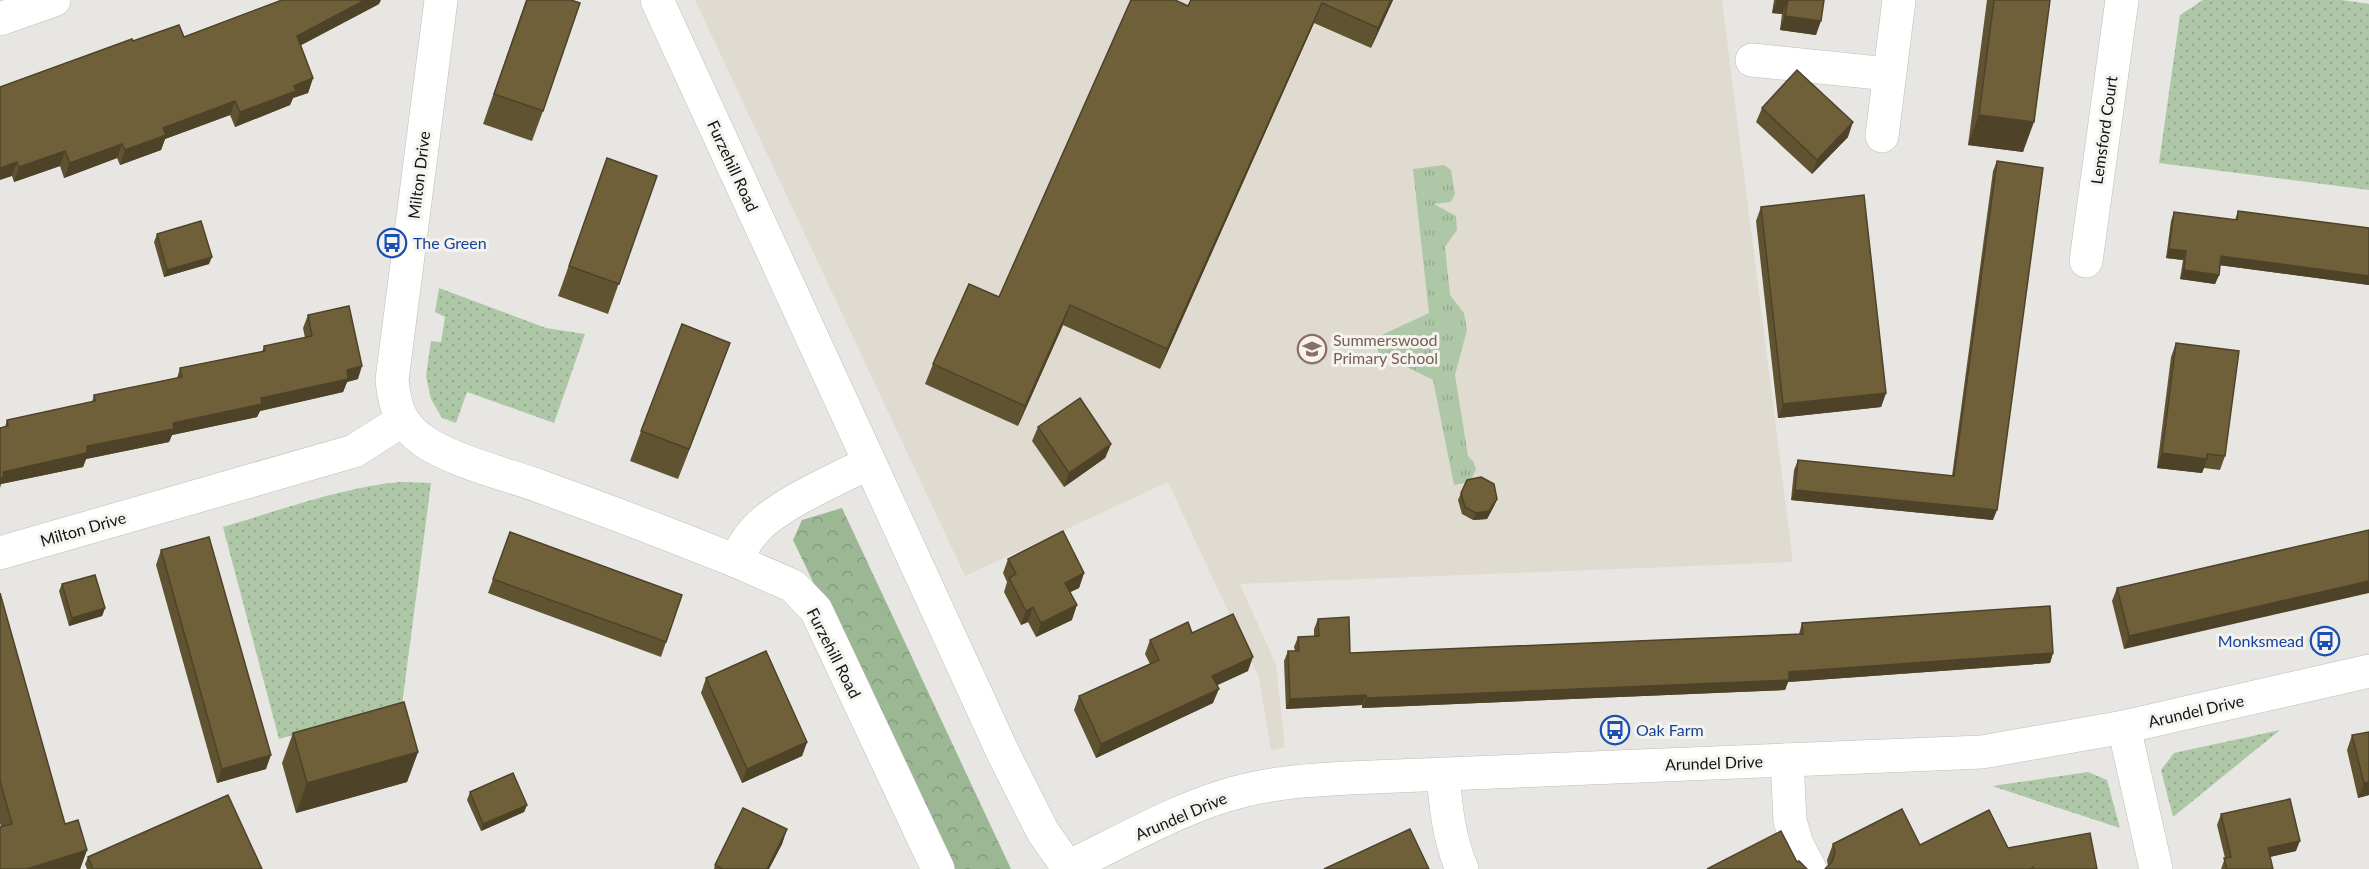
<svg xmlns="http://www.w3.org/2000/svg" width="2369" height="869" font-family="Lato,sans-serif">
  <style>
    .built { fill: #dfdbd0 }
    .grass { fill: url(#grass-dots) }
    .forest { fill: url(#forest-crowns) }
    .park { fill: url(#park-tufts) }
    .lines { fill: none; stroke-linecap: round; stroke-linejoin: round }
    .minor-casing { stroke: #bebdba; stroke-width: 34 }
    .tertiary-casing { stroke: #bebdba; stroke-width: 34 }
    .minor { stroke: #fff; stroke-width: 33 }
    .tertiary { stroke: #fff; stroke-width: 33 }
    .wall { fill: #605332 }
    .shaded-wall { fill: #4e4329 }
    .building { fill: #70603a; stroke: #4e4329; stroke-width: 1.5 }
    .labels { text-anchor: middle; stroke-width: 6; stroke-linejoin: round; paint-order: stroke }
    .street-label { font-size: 16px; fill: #141413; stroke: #f4f3ef }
    .transit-label { font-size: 16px; fill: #164399; stroke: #f4f3ef; text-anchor: start }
    .education-label { font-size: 16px; fill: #785e54; stroke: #f4f3ef; text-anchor: start }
  </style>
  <defs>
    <pattern id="grass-dots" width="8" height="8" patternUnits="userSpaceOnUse" patternTransform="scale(1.5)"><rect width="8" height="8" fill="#aec8a7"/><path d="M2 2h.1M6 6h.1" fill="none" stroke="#95ab8f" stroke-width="1.8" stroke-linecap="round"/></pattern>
    <pattern id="forest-crowns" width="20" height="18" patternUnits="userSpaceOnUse" patternTransform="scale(1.5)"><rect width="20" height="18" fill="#9bb794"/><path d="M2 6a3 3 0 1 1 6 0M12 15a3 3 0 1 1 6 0" fill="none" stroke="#859c7f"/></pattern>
    <pattern id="park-tufts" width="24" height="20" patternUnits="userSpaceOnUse" patternTransform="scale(1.5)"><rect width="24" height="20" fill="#aec8a7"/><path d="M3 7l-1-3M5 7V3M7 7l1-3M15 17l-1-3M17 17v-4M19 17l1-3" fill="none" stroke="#95ab8f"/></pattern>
  </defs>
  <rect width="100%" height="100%" fill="#e7e6e2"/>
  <path class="built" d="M695 0H1722L1793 562 1240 584 1276 665 1285 747 1271 750 1259 678 1168 482 965 576Z"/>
  <g class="grass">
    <path d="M2203 0H2342L2369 4V190L2159 163 2180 15Z"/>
    <path d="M439 288 546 328 585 334 554 423 467 392 456 423 442 418 431 399 426 376 431 341 441 342 445 317 435 312Z"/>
    <path d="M400 482 431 483 402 705 279 739 223 527C281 510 339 488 400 482Z"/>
    <path d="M2280 730 2173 817 2161 770 2174 753Z"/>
    <path d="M2088 772 2107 780 2120 828 1992 786Z"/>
  </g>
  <path class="forest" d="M842 508 1011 869H951L793 540 802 520Z"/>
  <path class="park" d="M1444 165 1451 170 1455 194 1451 202 1434 204 1456 216 1457 230 1445 247 1450 295 1464 313 1467 330 1455 375 1468 456 1473 461 1476 469 1470 482 1454 485 1433 380 1379 353 1373 339 1429 313 1413 169Z"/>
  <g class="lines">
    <g class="minor-casing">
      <g id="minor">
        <path d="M441 0 392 380C395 408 400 425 425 442 454 461 505 474 539 486 606 510 671 535 736 561"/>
        <path d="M0 19 54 0"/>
        <path d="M1752 60 1888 74"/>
        <path d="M1882 136 1899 0"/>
        <path d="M2086 261 2122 0"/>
        <path d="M869 463C838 478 778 505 756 529 747 539 741 549 736 561L793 586 816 610 938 869"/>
        <path d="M0 553 354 451 401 421"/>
        <path d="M2124 727 2156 869"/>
        <path d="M1787 760 1790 821 1797 844 1810 869"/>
        <path d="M1443 775C1446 808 1449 839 1462 869"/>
        <path d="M1068 867C1123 841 1184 805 1242 791 1277 782 1312 780 1348 778L1982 752 2124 727 2369 671"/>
      </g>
    </g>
    <g class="tertiary-casing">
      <path id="tertiary" d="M657 0 1005 757 1043 832 1069 869"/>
    </g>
    <use href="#minor" class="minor"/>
    <use href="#tertiary" class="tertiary"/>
  </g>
  <g class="wall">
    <path d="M526 0 543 111 532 141 483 124Z"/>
    <path d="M1393 0 1371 48 1314 23 1160 369 1063 325 1018 426 925 384 933 364 999 297 1188 6Z"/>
    <path d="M1774 0H1824L1816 35 1780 30 1782 14 1772 13Z"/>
    <path d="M1987 0H2050L2023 152 1968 145Z"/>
    <path d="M379 4 301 45 313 78 308 93 293 98 290 105 235 127 230 115 165 139 161 150 120 165 117 158 64 178 60 166 14 182 12 176 0 87 133 41 184 37Z"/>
    <path d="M1762 108 1848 137 1812 174 1756 122Z"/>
    <path d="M607 158 657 176 608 314 558 296Z"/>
    <path d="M1997 161 1993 520 1791 500 1794 470 1798 460 1952 476 1993 171Z"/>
    <path d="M1761 207 1886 393 1881 407 1778 418 1756 221Z"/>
    <path d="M2238 211 2369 228V285L2220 265 2219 275 2215 284 2180 279 2183 260 2166 258 2171 221 2174 212 2235 220Z"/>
    <path d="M157 234 209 264 164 277 154 242Z"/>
    <path d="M308 315 358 379 347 382 343 392 260 411 257 417 172 435 169 442 86 459 83 467 1 484 5 427 7 420 92 402 94 395 177 378 180 368 262 352 264 346 305 338 303 328Z"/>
    <path d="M730 343 678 479 630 461 641 431Z"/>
    <path d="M2176 343 2225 456 2220 470 2204 468 2202 473 2157 468 2171 357Z"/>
    <path d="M1038 427 1111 444 1105 458 1064 487 1032 441Z"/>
    <path d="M1461 493 1497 499 1494 506 1487 519 1473 520 1462 514 1458 500Z"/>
    <path d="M2369 530 2124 649 2112 601 2117 588Z"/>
    <path d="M510 532 682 595 661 657 488 593Z"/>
    <path d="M161 550 266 769 217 783 156 565Z"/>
    <path d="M1008 559 1084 573 1079 588 1070 592 1072 620 1036 637 1028 622 1021 625 1004 592 1007 582 1003 573Z"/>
    <path d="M62 584 105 608 102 616 69 626 59 591Z"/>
    <path d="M0 593 65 824 87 850 80 869 1 827 0 823Z"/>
    <path d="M1318 619 1350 653 1799 634 1802 623 2053 653 2050 663 1788 682 1785 690 1362 708V705L1286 709 1284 661 1288 651H1295L1294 647 1298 637 1314 636V629Z"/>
    <path d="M1192 633 1248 671 1217 685 1213 703 1096 758 1074 710 1079 696 1150 664 1145 654 1150 640Z"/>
    <path d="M706 678 807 742 802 756 742 783 701 693Z"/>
    <path d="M293 733 418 752 407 782 296 813 282 763Z"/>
    <path d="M2352 735 2369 795 2358 798 2347 750Z"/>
    <path d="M470 792 527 805 524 812 481 831 467 800Z"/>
    <path d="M2221 814 2296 851 2270 857 2273 869H2221L2225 858 2217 825Z"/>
    <path d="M787 829 782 844 769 869H714L715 865Z"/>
    <path d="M1833 844 1920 845 2008 848 2097 869H1825L1828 866 1827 860Z"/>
    <path d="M88 857 262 869H87L85 864Z"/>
  </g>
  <g class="shaded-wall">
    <path d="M365 0H381L379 4 292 50 297 36Z"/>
    <path d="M1391 0H1393L1371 48 1378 28Z"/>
    <path d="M1777 0H1788L1782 14 1772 13Z"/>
    <path d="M1322 3 1314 23 1160 369 1167 349Z"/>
    <path d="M1785 16 1821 21 1816 35 1780 30Z"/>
    <path d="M313 78 308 93 293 98 290 105 235 127 240 112 294 86Z"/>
    <path d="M235 101 230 115 165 139 161 150 120 165 125 150 163 128Z"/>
    <path d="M1979 115 2034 122 2023 152 1968 145Z"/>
    <path d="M1853 122 1848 137 1812 174 1817 160Z"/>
    <path d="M122 144 117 158 64 178 70 163Z"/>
    <path d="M65 151 60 166 14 182 19 167Z"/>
    <path d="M17 162 12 176 0 180V168Z"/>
    <path d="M2169 249 2186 251 2183 260 2166 258Z"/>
    <path d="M2221 256 2369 276V285L2218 265Z"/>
    <path d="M212 257 209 264 164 277 167 270Z"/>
    <path d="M2184 270 2219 275 2215 284 2180 279Z"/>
    <path d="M1070 305 1063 325 1018 426 1025 406Z"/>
    <path d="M730 343 719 373 678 479 689 449Z"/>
    <path d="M362 366 358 379 347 382 343 392 260 411 257 417 172 435 169 442 86 459 83 467 1 484 0 488V478L3 472 87 446 261 398 347 370Z"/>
    <path d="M1886 393 1881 407 1778 418 1783 404Z"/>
    <path d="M1111 444 1105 458 1064 487 1069 473Z"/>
    <path d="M2162 453 2207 459 2202 473 2157 468Z"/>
    <path d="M1795 490 1997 510 1993 520 1791 500Z"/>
    <path d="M1497 499 1494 506 1487 519 1473 520 1476 513Z"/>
    <path d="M1084 573 1079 588 1060 597 1065 583Z"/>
    <path d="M2369 581V593L2124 649 2129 636Z"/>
    <path d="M1077 605 1072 620 1036 637 1041 623Z"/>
    <path d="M1033 607 1028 622 1021 625 1026 611Z"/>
    <path d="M105 608 102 616 69 626 72 618Z"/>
    <path d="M2053 653 2050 663 1788 682 1785 690 1362 708 1366 698 1789 672Z"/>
    <path d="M1253 657 1248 671 1207 690 1212 676Z"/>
    <path d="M1219 689 1213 703 1096 758 1101 744Z"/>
    <path d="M1366 695 1362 705 1286 709 1290 699Z"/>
    <path d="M807 742 802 756 742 783 747 769Z"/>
    <path d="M418 752 407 782 296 813 307 783Z"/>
    <path d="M271 755 266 769 217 783 222 769Z"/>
    <path d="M2369 782V795L2358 798 2364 783Z"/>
    <path d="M527 805 524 812 481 831 483 824Z"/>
    <path d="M787 829 782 844 769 869H767Z"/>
    <path d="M2300 841 2296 851 2265 858 2268 848Z"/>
    <path d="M87 850 80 869H27Z"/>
  </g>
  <g class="building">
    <path d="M282 0H365L297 36 313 78 294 86 296 91 240 112 235 101 163 128 166 135 125 150 122 144 70 163 65 151 19 167 17 162 0 168V87L132 39 133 41 179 25 184 37Z"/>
    <path d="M527 0H571L580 3 543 111 494 94Z"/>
    <path d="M1131 0H1175L1188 6 1191 0H1391L1378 28 1322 3 1167 349 1070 305 1025 406 933 364 969 284 999 297Z"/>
    <path d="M1786 0H1824L1821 21 1785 16 1788 0Z"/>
    <path d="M1994 0H2050L2034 122 1979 115Z"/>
    <path d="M1797 70 1853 122 1817 160 1762 108Z"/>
    <path d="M607 158 657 176 619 284 569 266Z"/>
    <path d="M1997 161 2043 168 1997 510 1795 490 1798 460 1954 476Z"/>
    <path d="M1864 195 1886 393 1783 404 1761 207Z"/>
    <path d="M2238 211 2369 228V276L2221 256 2219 275 2184 270 2186 251 2169 249 2174 212 2237 220Z"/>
    <path d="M201 221 212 257 167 270 157 234Z"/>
    <path d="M349 306 362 366 347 370 348 379 261 398 262 404 173 423 174 429 87 446V453L3 472 4 477 0 478V428L8 426 7 420 95 401 94 395 182 377 180 368 265 351 264 346 312 336 308 315Z"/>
    <path d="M682 324 730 343 689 449 641 431Z"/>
    <path d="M2176 343 2239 351 2225 456 2207 454V459L2162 453Z"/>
    <path d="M1080 398 1111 444 1069 473 1038 427Z"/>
    <path d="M1481 477 1494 484 1497 499 1489 511 1476 513 1465 507 1461 493 1467 480Z"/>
    <path d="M2369 530V581L2129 636 2117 588Z"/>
    <path d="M1063 531 1084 573 1065 583 1077 605 1041 623 1033 607 1026 611 1009 578 1016 574 1008 559Z"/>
    <path d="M510 532 682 595 666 642 493 579Z"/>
    <path d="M209 537 271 755 222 769 161 550Z"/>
    <path d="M95 575 105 608 72 618 62 584Z"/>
    <path d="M0 593 65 824 78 820 87 850 27 869H0V827L12 824 0 781Z"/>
    <path d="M2050 606 2053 653 1789 672V680L1366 698V695L1290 699 1288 651H1299L1298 637 1319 636 1318 619 1349 617 1350 653 1803 634 1802 623Z"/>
    <path d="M1233 614 1253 657 1212 676 1219 689 1101 744 1079 696 1159 660 1150 640 1188 622 1192 633Z"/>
    <path d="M766 651 807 742 747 769 706 678Z"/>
    <path d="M404 702 418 752 307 783 293 733Z"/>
    <path d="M2369 732V782L2364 783 2352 735Z"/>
    <path d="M513 773 527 805 483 824 470 792Z"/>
    <path d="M228 795 262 869H93L88 857Z"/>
    <path d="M2290 799 2300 841 2268 848 2273 869H2227L2224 858 2231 857 2221 814Z"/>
    <path d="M743 808 787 829 767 869H723L715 865Z"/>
    <path d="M1902 809 1920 845 1989 810 2008 848 2090 833 2097 869H2034L2033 867 2030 869H1825L1832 862 1835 853 1833 844Z"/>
    <path d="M1410 829 1429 869H1324Z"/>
    <path d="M1781 831 1797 862 1799 861 1807 869H1707Z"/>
  </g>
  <defs>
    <g id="bus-ring" transform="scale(1.5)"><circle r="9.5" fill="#f4f3ef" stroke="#1a4fb4" stroke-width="1.5"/><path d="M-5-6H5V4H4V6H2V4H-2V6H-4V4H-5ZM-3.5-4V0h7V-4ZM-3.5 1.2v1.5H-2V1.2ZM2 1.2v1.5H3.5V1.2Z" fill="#1a4fb4"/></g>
    <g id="school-ring" transform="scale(1.5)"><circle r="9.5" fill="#f4f3ef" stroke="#8d6e63" stroke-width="1.5"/><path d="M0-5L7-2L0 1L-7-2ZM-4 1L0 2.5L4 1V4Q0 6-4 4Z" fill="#8d6e63"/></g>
  </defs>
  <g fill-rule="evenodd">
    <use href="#bus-ring" x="392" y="243"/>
    <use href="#school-ring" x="1312" y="349"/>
    <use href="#bus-ring" x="2325" y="641"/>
    <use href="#bus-ring" x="1615" y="730"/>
  </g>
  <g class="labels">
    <g class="street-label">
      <text transform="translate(2104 130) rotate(-82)" y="6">Lemsford Court</text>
      <text transform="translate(733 166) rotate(65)" y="6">Furzehill Road</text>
      <text transform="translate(419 175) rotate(-83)" y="6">Milton Drive</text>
      <text transform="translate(83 529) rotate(-16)" y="6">Milton Drive</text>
      <text transform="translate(834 653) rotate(63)" y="6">Furzehill Road</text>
      <text transform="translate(2196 711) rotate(-13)" y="6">Arundel Drive</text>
      <text transform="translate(1714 763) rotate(-2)" y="6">Arundel Drive</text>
      <text transform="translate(1181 816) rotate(-23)" y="6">Arundel Drive</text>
    </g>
    <g class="transit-label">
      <text x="413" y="249">The Green</text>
      <text x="2304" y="647" text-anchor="end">Monksmead</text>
      <text x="1636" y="736">Oak Farm</text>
    </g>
    <g class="education-label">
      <text x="1333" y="346">Summerswood<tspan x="1333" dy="18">Primary School</tspan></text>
    </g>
  </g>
</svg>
